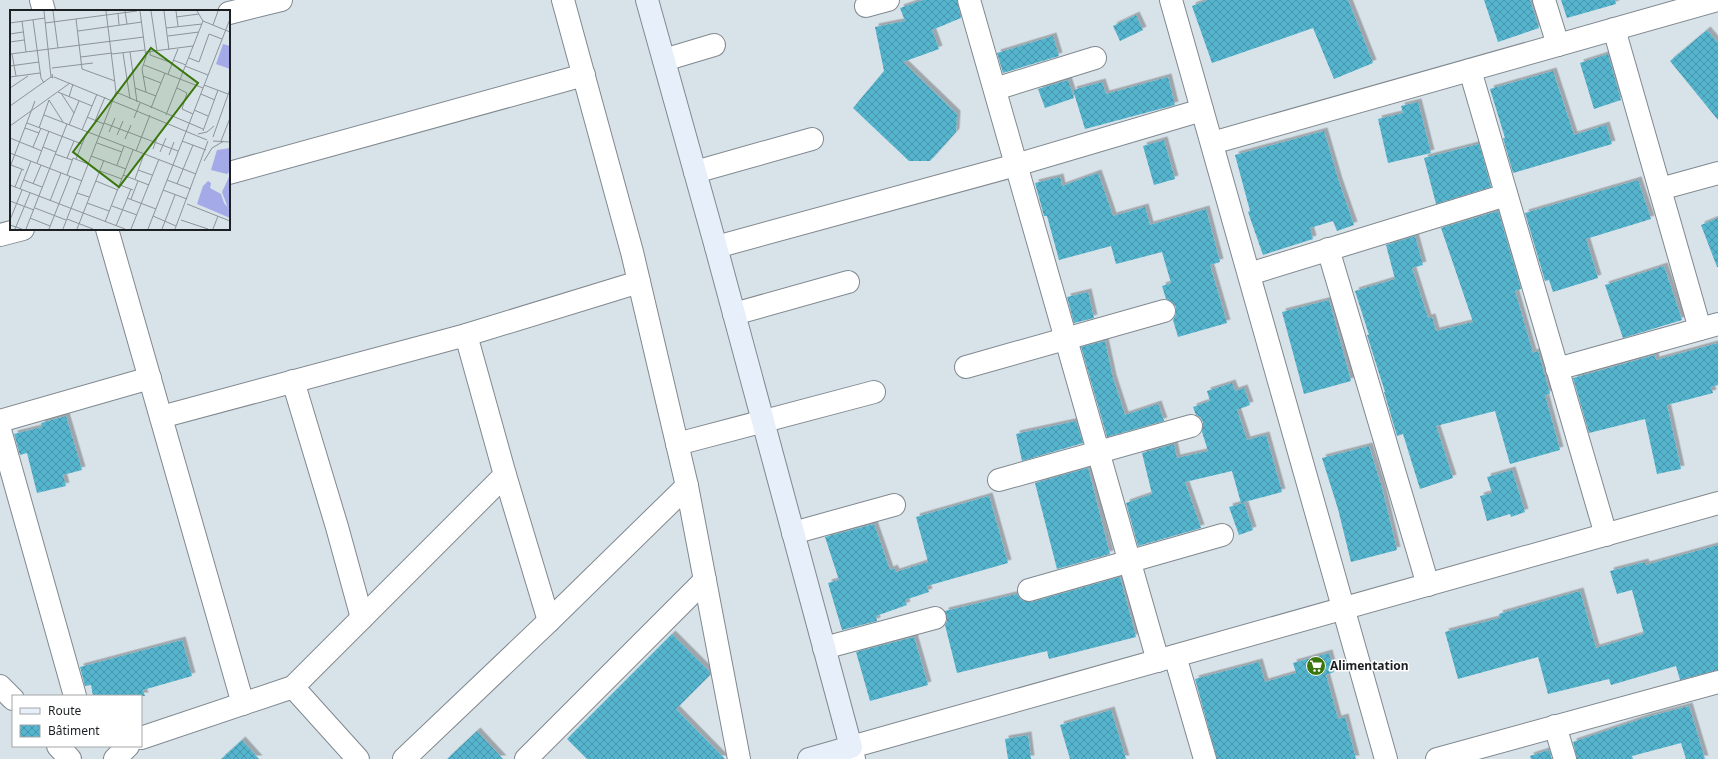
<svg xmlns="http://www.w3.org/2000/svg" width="1718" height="759" font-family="'Noto Sans',sans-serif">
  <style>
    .building { fill: url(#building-cross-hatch); filter: url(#shadow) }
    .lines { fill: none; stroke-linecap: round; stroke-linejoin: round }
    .street-casing { stroke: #80898f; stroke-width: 24 }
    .secondary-casing { stroke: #80898f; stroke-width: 24 }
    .street { stroke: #fff; stroke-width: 22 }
    .secondary { stroke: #e7effb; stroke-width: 22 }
    .labels { text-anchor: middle; stroke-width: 3; stroke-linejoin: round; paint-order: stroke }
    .poi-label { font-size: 12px; font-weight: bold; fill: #1c2022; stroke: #fff; text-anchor: start }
    .inset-road { fill: none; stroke: #8d9499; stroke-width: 1 }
    .view { fill: #3a760c; fill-opacity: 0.15; stroke: #3a760c; stroke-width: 2 }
    .inset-edge { fill: none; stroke: #1c2022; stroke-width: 2 }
  </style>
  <defs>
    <pattern id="building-cross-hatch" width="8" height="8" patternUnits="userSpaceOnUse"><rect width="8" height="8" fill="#56b5ce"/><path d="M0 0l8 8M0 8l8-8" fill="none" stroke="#4693a7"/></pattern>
    <filter id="shadow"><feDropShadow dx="3.5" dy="-3.5" stdDeviation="0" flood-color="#0004"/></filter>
  </defs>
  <rect width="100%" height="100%" fill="#d8e2e9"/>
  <g class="building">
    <path d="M923 0H957L961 18 932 30 939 49 903 62 957 114 956 132 930 161H909L853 108 884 71 875 27 905 21 900 8Z"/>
    <path d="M1208 0H1348L1373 63 1334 79 1313 28 1212 63 1192 6Z"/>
    <path d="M1484 0H1530L1539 28 1498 42Z"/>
    <path d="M1561 0H1615L1616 4 1567 18Z"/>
    <path d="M1136 15 1143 30 1120 41 1113 26Z"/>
    <path d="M1707 30 1718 43V120L1670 61Z"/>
    <path d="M1053 36 1059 56 1003 73 997 53Z"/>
    <path d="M1608 54 1621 100 1594 109 1580 63Z"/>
    <path d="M1553 71 1574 135 1606 125 1612 144 1513 173 1503 138H1505L1490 89Z"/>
    <path d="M1168 77 1175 105 1085 129 1073 90 1102 82 1106 94Z"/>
    <path d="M1068 80 1074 98 1045 108 1038 89Z"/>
    <path d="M1418 102 1431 153 1388 163 1378 119 1403 113 1401 106Z"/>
    <path d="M1324 131 1339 182 1354 225 1337 231 1333 221 1310 228 1313 239 1263 255 1248 212 1250 211 1235 155Z"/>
    <path d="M1164 140 1175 179 1154 185 1143 146Z"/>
    <path d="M1479 144 1491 187 1436 204 1424 158Z"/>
    <path d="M1098 173 1113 216 1145 207 1150 225 1206 209 1220 262 1210 265 1227 323 1178 337 1173 320 1176 314V307L1172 302 1166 299 1162 286 1171 283 1162 252 1116 264 1111 246 1059 260 1047 216H1044L1035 183 1060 177 1062 186Z"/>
    <path d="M1638 180 1651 219 1586 239 1598 278 1553 292 1549 280 1545 281 1525 213Z"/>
    <path d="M1498 211 1521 289 1515 291 1533 353 1538 351 1550 394 1545 395 1560 450 1510 464 1495 411 1436 426 1453 478 1420 489 1403 434 1397 436 1384 392H1385L1367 335H1369L1355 291 1395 279 1386 245 1415 236 1423 265 1412 268 1428 318 1432 317 1436 331 1473 322 1441 228Z"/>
    <path d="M1718 218V267H1717L1701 225Z"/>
    <path d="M1664 266 1682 320 1623 338 1605 285Z"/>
    <path d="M1088 292 1094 318 1074 323 1067 297Z"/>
    <path d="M1329 300 1351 381 1304 394 1282 312Z"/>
    <path d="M1105 341 1113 378 1125 415 1158 404 1164 421 1107 437 1081 347Z"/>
    <path d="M1718 343V385L1711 387 1713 393 1667 405 1681 469 1657 474 1645 419 1589 433 1573 378 1655 355 1656 360Z"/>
    <path d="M1232 383 1235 391 1244 388 1250 405 1237 410 1247 440 1266 435 1282 492 1244 502 1253 530 1239 535 1229 507 1243 503H1241L1232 471 1185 482 1201 528 1138 546 1126 503 1152 494 1142 453 1174 444 1177 458 1208 451 1202 432 1203 422 1200 417 1196 415 1193 407 1210 401 1207 391Z"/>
    <path d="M66 416 82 470 63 475 66 486 37 493 27 453 20 455 14 434 42 427 41 423Z"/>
    <path d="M1076 421 1083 443 1022 461 1016 434Z"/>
    <path d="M1369 446 1382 488 1397 550 1351 562 1338 509 1322 458Z"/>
    <path d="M1088 468 1110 554 1057 569 1035 483Z"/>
    <path d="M1512 470 1525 512 1511 517 1510 514 1487 521 1480 496 1492 493 1487 477Z"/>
    <path d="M989 496 1008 563 927 586 929 592 905 600 907 605 876 616 877 621 842 630 828 583 839 580 825 537 874 524 890 570 894 568 896 572 928 562 916 517Z"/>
    <path d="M1718 545V670L1680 680 1676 666 1611 685 1609 679 1548 694 1538 657 1458 679 1445 632 1500 618 1499 614 1580 591 1596 648 1644 634 1632 590 1617 594 1610 571 1645 562 1646 565Z"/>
    <path d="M1120 577 1136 637 1049 659 1047 651 957 673 945 625 947 621 945 611 1017 594 1021 600 1032 602Z"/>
    <path d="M672 634 710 672V675L676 709 725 759H587L567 739Z"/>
    <path d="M914 637 928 685 870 701 856 652Z"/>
    <path d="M182 640 192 676 143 690 145 696H93L91 685 85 686 80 667Z"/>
    <path d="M1329 653 1334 672 1326 675 1338 719 1345 717 1356 759H1217L1195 679 1259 662 1265 682 1296 673 1293 663Z"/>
    <path d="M1689 706 1705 759H1686L1681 743 1632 756 1633 759H1577L1573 742 1647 717Z"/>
    <path d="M1111 710 1126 759H1070L1060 725Z"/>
    <path d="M477 731 503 759H447Z"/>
    <path d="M1028 735 1031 759H1008L1005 739Z"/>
    <path d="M242 740 259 759H221Z"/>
    <path d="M1549 750 1552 759H1531L1530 756Z"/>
  </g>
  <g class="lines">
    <g class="street-casing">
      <g id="street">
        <path d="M41 0 44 11"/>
        <path d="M563 0 632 252 687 486 739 759"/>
        <path d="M969 0 1158 661"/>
        <path d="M1171 0 1386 759"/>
        <path d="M1544 0 1558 45"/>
        <path d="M866 6 888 0"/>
        <path d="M229 13 281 0"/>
        <path d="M1614 29 1700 329"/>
        <path d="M664 60 714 45"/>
        <path d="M1470 70 1606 535"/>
        <path d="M995 89 1095 58"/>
        <path d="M1212 143 1717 0"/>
        <path d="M695 172 812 139"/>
        <path d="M229 173 584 75"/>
        <path d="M1660 189 1718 173"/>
        <path d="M107 229 243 704"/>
        <path d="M0 235 23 229"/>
        <path d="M716 247 1016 165 1202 110"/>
        <path d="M1328 249 1428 585"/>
        <path d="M1249 274 1506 195"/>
        <path d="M734 314 848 282"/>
        <path d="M466 335 505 475 549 621"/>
        <path d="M966 367 1164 311"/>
        <path d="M1557 369 1718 324"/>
        <path d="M293 381 337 527 362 618"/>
        <path d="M161 417 466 335 639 282"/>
        <path d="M0 421 150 378"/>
        <path d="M0 430 75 696"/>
        <path d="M677 444 874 392"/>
        <path d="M999 480 1191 426"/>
        <path d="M793 533 894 505"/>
        <path d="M1029 590 1222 535"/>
        <path d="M824 648 935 618"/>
        <path d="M1175 656 1205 759"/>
        <path d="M0 686 13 699"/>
        <path d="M293 687 358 759"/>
        <path d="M1555 726 1565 759"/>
        <path d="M141 738 293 687 505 475"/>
        <path d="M58 746 70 759"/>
        <path d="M115 759 128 746"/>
        <path d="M404 759 549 621 687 486"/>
        <path d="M526 759 705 580"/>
        <path d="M854 759 851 747 1718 503"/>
        <path d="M1437 759 1718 682"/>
      </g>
    </g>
    <g class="secondary-casing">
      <path id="secondary" d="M647 0 716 247 851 747 809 759"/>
    </g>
    <use href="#street" class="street"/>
    <use href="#secondary" class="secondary"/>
  </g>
  <defs>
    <g id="supermarket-disc" transform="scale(1)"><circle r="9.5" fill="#3a760c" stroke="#fff"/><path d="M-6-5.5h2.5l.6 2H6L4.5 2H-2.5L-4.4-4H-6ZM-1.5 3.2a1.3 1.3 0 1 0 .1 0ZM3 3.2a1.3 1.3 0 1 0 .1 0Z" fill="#fff"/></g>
  </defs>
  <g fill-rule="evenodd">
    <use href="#supermarket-disc" x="1316" y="666"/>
  </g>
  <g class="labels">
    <g class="poi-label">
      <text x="1330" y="670">Alimentation</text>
    </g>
  </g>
  <g transform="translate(10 10)">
    <rect width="220" height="220" fill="#d8e2e9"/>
    <path d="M220 138V161L217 164 201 160 207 140ZM198 171 201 173 200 178 211 184 214 193 220 200V208L187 194 193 176Z" fill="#a3aae7"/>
    <path d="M209 187 211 191 206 194V199L197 195 196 193 201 191 199 188Z" fill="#a3aae7"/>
    <path d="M213 34 220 36V59L206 54ZM220 165V198H218L212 182Z" fill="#a3aae7"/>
    <path class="inset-road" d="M34 1 41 67 43 68 42 64M43 1 48 38M115 1 117 14M130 1 136 47 132 59 136 82M141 1 147 41M154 1 159 40M166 1 168 16M187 1 193 11 220 22M108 3 109 15M166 7 189 4M66 9 72 59 105 71M23 10 31 68 34 73M12 11 16 42M0 13 35 8M35 13 127 1M203 15 208 1M156 18 192 14M68 21 132 12M0 24 13 22M158 26 189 22M0 32 14 30M120 42 127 92M136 42 183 36M140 42V45L162 53M113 43 120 89M0 44 134 27M2 44 6 66M102 44 135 40M71 47 102 43M179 48 189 52 199 24 212 29M163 50 176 55M134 55 193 78M0 56 29 52M175 56 198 65M42 58 83 53M158 64 168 39M133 66 151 73M0 67 30 63M44 67 197 130M194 75 218 84M0 78 18 66M125 78 146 86M167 78 177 83 172 99 183 104M48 82 82 96M106 82 193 119M51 83 64 103M191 84 205 90M59 87 63 74M39 90 53 112M0 96 41 67M141 98 155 63M184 100 198 106M34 105 186 164M156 105 193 11M77 107 94 114M124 108 130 93M85 111 95 87M17 113 72 134M94 113 168 141M59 115 69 91M0 116 60 73M15 118 29 123M29 118 39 90M72 120 87 84M193 121 208 80M99 122 105 108M188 124 197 122 204 116M107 125 113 111M203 127 220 79M0 128 32 141M115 129 121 115M172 131 196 140M203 131 220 132M211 131 220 108M87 133 112 142M23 137 31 118M33 137 46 142M143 139 148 125M126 141 140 105M150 142 156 128M0 143 72 171M45 144 62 150M159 145 164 132M81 146 116 159M57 148 64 131M66 149 77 122M194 151 202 138 214 131M27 153 39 121M1 155 14 160M107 155 114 136M0 157 25 91M128 160 142 165M90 161 112 169M57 165 63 148 78 154M113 165 139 175M125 169 134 144M14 170 32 177M157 170 181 179M86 171 108 180M23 174 31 155M167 174 183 135M0 175 115 219M110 175 123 180M5 177 12 159M10 179 21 151M153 180 177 189M67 183 79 187M117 188 146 199M121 189 128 171M0 191 24 200M40 191 51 163M77 193 99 201M177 194 220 211M102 196 127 205M25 198 56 210M143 206 166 216M20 208 40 216M57 209 83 219M0 210 12 180M171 210 198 219M95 212 123 140M0 215 12 219M106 216 121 179M5 219 20 183M16 219 57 114M39 219 60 166M53 219 106 82 96 1M67 219 94 150M121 219 149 149M138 219 220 9M152 219 165 185M165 219 198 131M203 219 208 206"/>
    <path class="view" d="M141 38 188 73 109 177 63 142Z"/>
    <rect width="220" height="220" class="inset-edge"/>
  </g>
  <rect x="12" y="695" width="130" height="52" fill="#ffffff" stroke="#a4a6a7"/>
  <rect x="20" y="708" width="20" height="6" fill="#e7effb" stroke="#a4a6a7"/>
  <text x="48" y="715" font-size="12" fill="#1c2022">Route</text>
  <rect x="20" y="725" width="20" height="12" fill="url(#building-cross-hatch)" stroke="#a4a6a7"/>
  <text x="48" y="735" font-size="12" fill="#1c2022">Bâtiment</text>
</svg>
